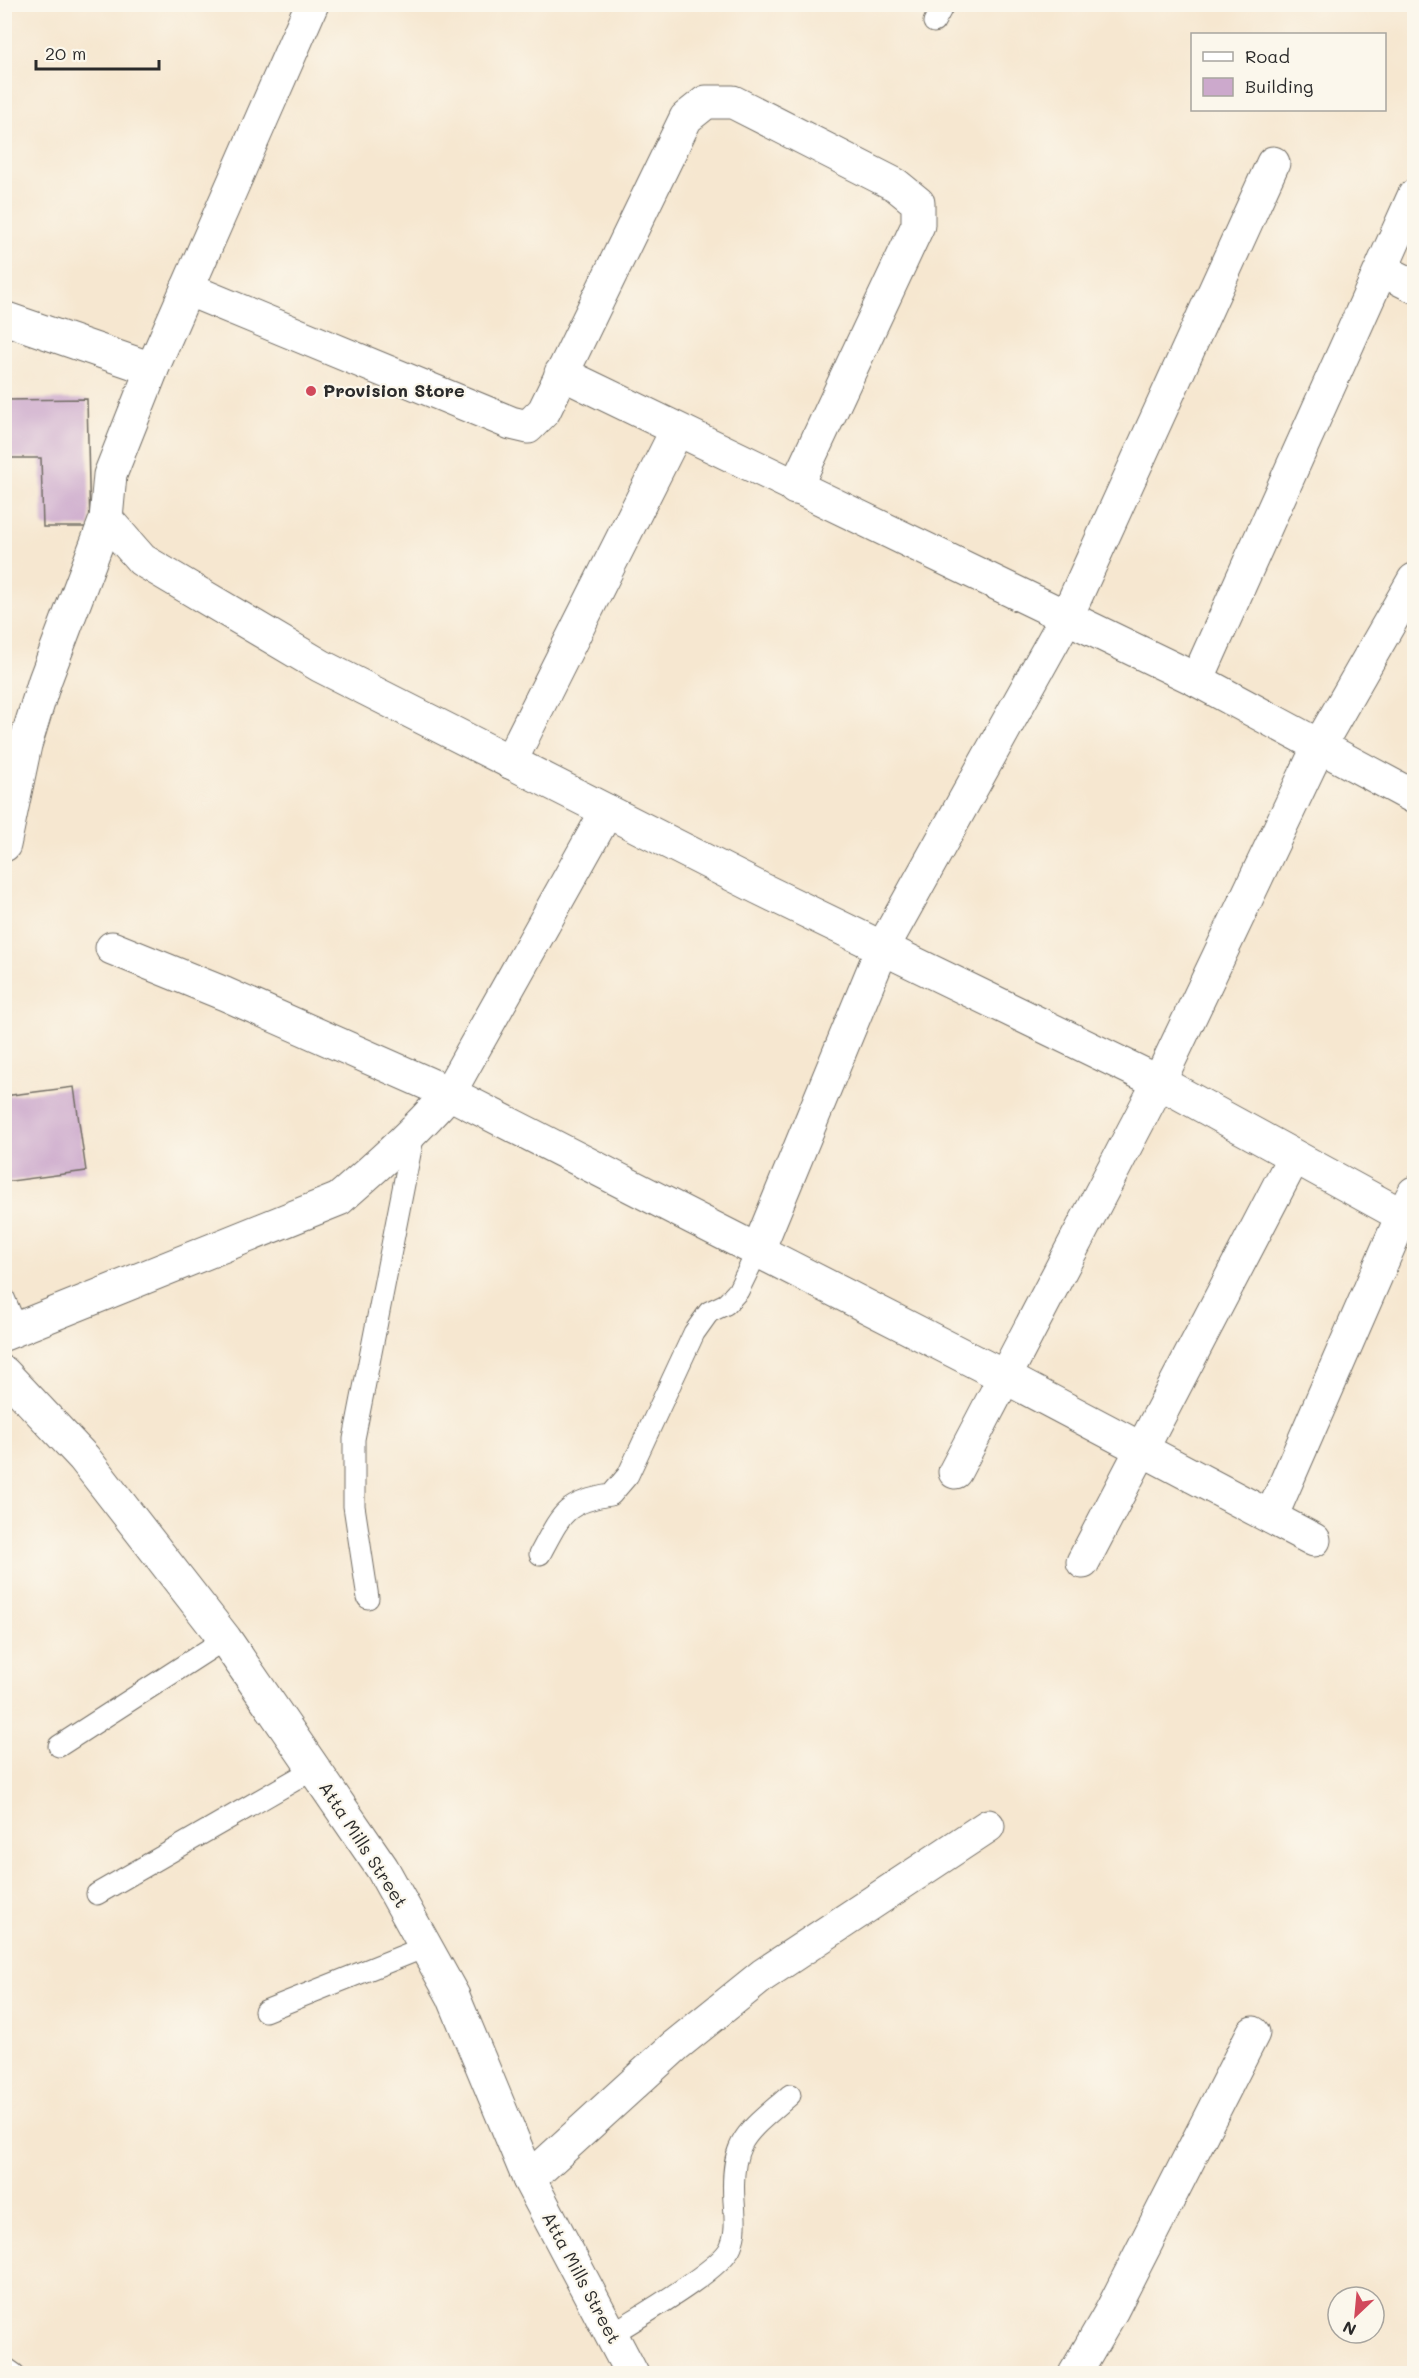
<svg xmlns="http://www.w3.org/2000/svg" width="1419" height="2378" font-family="Mali,sans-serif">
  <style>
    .building { fill: #cca9cc }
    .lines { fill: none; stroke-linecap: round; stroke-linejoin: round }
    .service-casing { stroke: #726d65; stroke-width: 23 }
    .minor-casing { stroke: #726d65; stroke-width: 35 }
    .secondary-casing { stroke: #726d65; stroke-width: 35 }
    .service { stroke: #fff; stroke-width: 21 }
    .minor { stroke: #fff; stroke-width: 33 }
    .secondary { stroke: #fff; stroke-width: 33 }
    .poi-dot { fill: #d1495b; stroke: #fbf7ec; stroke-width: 2 }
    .labels { text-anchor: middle; stroke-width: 4.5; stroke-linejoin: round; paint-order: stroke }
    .poi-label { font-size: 18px; font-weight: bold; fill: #2b2b2b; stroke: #fbf7ec; text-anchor: start }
    .street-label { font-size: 18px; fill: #2b2b2b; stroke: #fbf7ec }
  </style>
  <rect width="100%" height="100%" fill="#fbf7ec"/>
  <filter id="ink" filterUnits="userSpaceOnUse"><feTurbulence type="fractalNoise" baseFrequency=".0167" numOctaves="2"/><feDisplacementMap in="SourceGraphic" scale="12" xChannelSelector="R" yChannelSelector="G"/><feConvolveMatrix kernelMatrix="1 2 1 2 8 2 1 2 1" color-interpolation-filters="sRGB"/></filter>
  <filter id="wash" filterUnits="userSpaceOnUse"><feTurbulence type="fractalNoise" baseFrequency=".008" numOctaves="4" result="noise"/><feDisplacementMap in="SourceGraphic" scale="24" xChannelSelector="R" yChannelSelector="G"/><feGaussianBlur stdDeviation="1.35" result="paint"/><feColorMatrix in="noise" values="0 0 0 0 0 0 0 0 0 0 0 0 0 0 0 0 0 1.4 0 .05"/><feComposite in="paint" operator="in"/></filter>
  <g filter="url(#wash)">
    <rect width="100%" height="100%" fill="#f6e7d0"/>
    <g id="blocks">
      <g class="building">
        <path d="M87 399 90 527H43L41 458H4V400Z"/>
        <path d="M74 1087 86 1171 4 1182V1096Z"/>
      </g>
    </g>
  </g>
  <g filter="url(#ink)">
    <use href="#blocks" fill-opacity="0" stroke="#726d65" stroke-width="1.5"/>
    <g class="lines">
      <g class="service-casing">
        <g id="service">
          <path d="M934 22 944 4"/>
          <path d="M4 1298 17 1329"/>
          <path d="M540 1554C561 1515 564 1502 611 1495L628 1475 694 1333 709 1312 726 1304 738 1291 758 1250"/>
          <path d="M368 1598 354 1506V1439L414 1133"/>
          <path d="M59 1746 225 1639"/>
          <path d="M97 1894 314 1769"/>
          <path d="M265 2011 425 1947"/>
          <path d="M610 2335C635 2319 722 2270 731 2246 737 2232 735 2216 734 2201 730 2139 747 2133 790 2095"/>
          <path d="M4 2367 14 2374"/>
        </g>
      </g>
      <g class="minor-casing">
        <g id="minor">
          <path d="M312 4 152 369 110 475 106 519 142 560 321 666 759 888 1159 1082 1414 1222"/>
          <path d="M1382 270 1414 286"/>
          <path d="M187 289 511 423 528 427 544 411 686 118 706 102H733L896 185 918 203V225L795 488"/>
          <path d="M4 318 152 369"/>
          <path d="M561 373 1197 680 1414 797"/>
          <path d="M1197 680 1414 196"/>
          <path d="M510 762 677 430"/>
          <path d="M4 845 25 745 45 680 106 519"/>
          <path d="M112 948 225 994 449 1093 1005 1377 1314 1540"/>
          <path d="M758 1250 882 949 1066 618 1273 163"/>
          <path d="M4 1334 339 1199C378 1165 415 1132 449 1093L607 811"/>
          <path d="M955 1472 1159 1082 1319 746 1414 580"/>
          <path d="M1271 1517 1402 1216 1414 1193"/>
          <path d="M1083 1562 1294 1157"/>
          <path d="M529 2179 675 2046 763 1975 988 1826"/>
          <path d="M1075 2374 1112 2310 1253 2033"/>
        </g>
      </g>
      <g class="secondary-casing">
        <path id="secondary" d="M4 1373 84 1458 225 1639 382 1868 453 1996 529 2179 632 2374"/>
      </g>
      <use href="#service" class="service"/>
      <use href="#minor" class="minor"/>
      <use href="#secondary" class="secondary"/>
    </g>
  </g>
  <circle class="poi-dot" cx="311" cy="391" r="6"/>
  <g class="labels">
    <g class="poi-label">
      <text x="323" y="397">Provision Store</text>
    </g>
    <g class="street-label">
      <text transform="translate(363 1845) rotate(57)" y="6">Atta Mills Street</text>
      <text transform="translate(581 2278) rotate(62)" y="6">Atta Mills Street</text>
    </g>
  </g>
  <rect width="1419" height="2378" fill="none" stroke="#fbf7ec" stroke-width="24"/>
  <rect x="1191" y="33" width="195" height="78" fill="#fbf7ec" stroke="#a8a59f" stroke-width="1.5"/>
  <rect x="1203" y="52" width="30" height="9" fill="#ffffff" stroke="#a8a59f" stroke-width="1.5"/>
  <text x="1245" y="63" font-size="18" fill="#2b2b2b">Road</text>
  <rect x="1203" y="78" width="30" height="18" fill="#cca9cc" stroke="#a8a59f" stroke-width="1.5"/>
  <text x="1245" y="93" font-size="18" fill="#2b2b2b">Building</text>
  <g transform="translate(1356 2315) rotate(206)"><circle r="28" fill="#fbf7ec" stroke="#a8a59f" stroke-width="1.5"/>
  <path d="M0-4.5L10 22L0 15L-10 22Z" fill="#d1495b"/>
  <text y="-9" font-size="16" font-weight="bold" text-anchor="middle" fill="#2b2b2b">N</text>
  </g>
  <path d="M36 60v9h123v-9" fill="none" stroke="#2b2b2b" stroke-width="3"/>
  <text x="45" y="60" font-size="18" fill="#2b2b2b" stroke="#fbf7ec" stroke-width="4.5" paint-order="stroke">20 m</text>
</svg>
